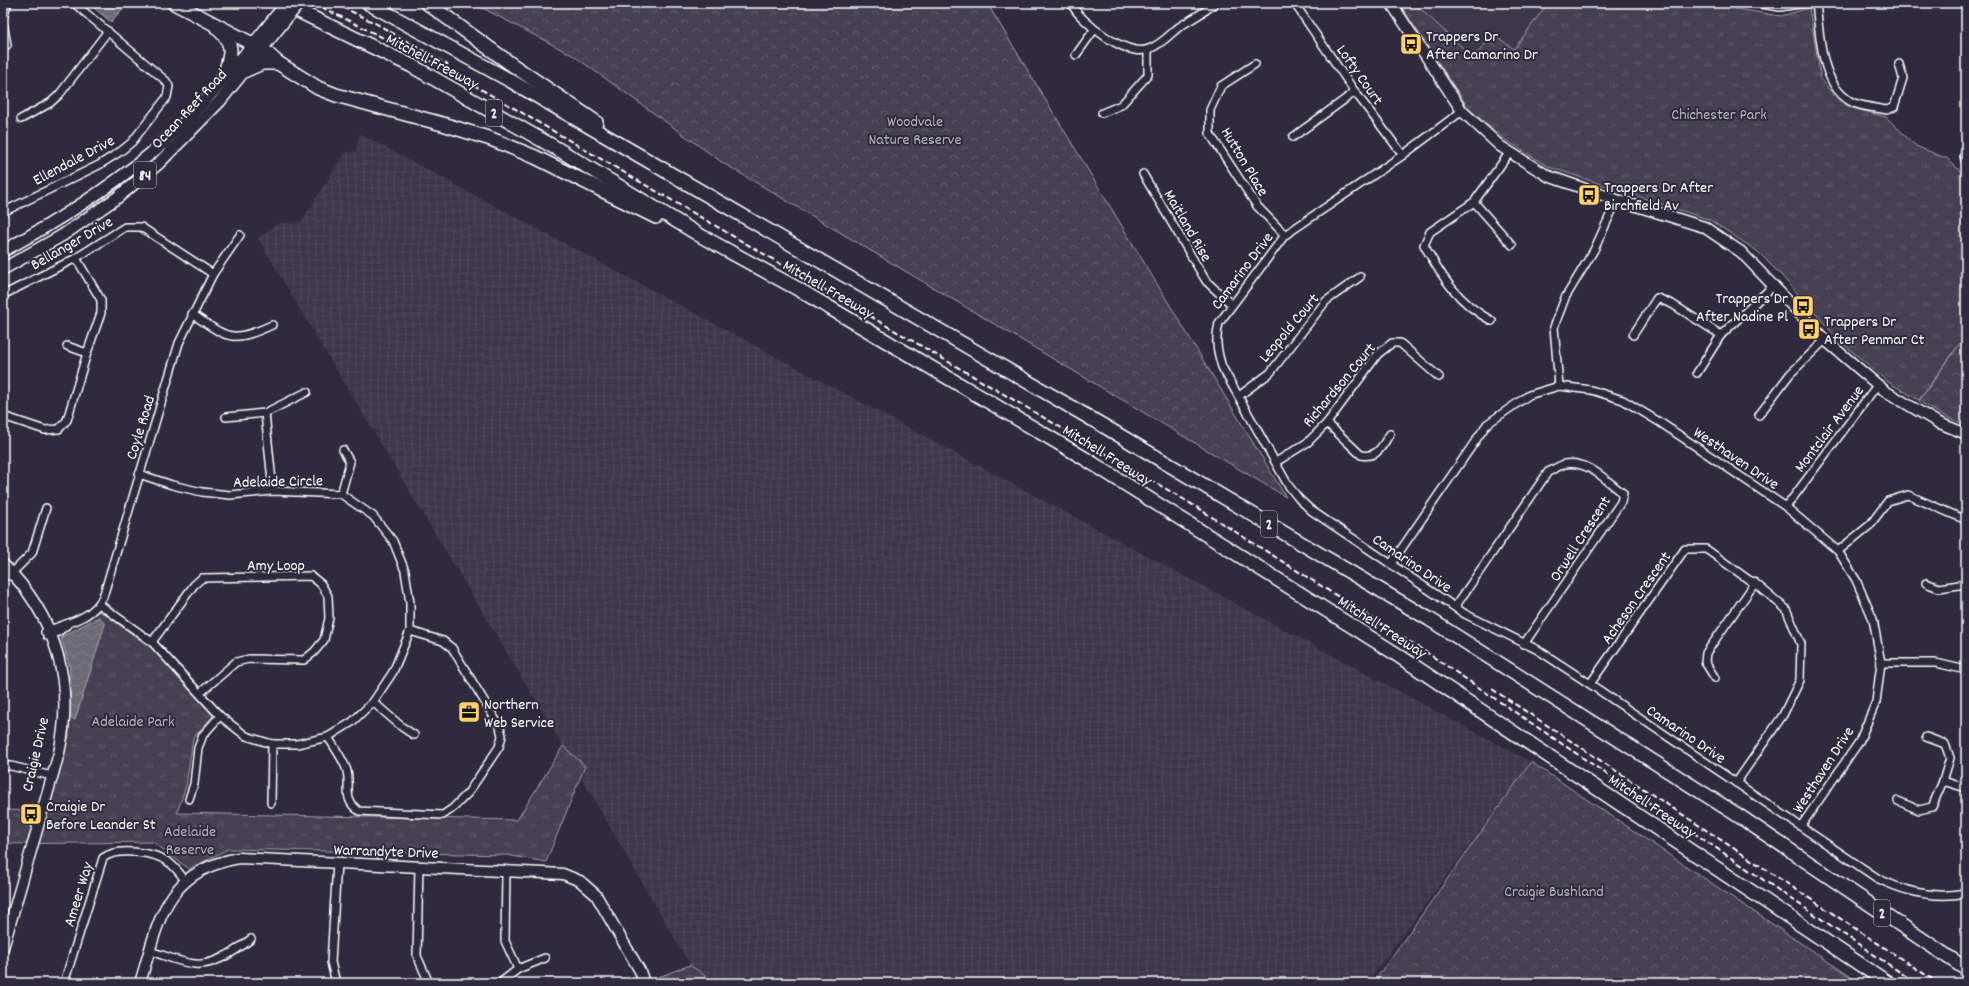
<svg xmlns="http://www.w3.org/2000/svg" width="1969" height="986" font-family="Dekko,sans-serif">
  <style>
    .built { fill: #3c3749 }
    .industrial { fill: url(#industrial-grid) }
    .forest { fill: url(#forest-crowns); stroke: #a2a0a8 }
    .park { fill: url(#park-tufts); stroke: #a2a0a8 }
    .water { fill: url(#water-waves); stroke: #a7a6ad }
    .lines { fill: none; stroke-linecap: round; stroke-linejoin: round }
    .street-casing { stroke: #fff; stroke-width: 10 }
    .secondary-casing { stroke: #fff; stroke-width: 13 }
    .primary-casing { stroke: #fff; stroke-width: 14 }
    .highway-casing { stroke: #fff; stroke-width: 16 }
    .street { stroke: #2f2a3d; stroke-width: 7 }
    .secondary { stroke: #2f2a3d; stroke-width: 10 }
    .primary { stroke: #2f2a3d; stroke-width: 11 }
    .highway { stroke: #2f2a3d; stroke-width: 13 }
    .rail { stroke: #fff; stroke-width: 2; stroke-dasharray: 6 3; stroke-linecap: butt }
    .primary-bridge-casing { stroke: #fff; stroke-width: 14; stroke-linecap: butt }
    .primary-bridge { stroke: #2f2a3d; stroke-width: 11 }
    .labels { text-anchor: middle; stroke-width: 4; stroke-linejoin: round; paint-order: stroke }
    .shield { fill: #2f2a3d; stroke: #c1bfc5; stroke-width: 1 }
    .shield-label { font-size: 15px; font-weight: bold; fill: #fff }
    .poi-label { font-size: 16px; fill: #fff; stroke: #2f2a3d; text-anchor: start }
    .street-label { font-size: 16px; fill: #fff; stroke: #2f2a3d }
    .park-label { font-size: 16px; fill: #b5b3ba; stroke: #2f2a3d }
  </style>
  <defs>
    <pattern id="industrial-grid" width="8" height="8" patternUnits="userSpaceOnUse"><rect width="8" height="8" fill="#3c3749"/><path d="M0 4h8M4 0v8" fill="none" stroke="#504b5b"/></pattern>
    <pattern id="forest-crowns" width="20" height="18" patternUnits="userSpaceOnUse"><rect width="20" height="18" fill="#464152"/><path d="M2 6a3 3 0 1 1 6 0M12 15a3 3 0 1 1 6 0" fill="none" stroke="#625e6c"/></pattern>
    <pattern id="park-tufts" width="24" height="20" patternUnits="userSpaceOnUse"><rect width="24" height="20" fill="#464152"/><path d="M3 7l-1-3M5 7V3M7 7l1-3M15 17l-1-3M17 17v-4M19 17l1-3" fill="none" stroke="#625e6c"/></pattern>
    <pattern id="water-waves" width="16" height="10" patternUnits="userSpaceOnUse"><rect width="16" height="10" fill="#6d6a77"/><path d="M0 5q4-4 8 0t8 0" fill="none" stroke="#83808b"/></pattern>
  </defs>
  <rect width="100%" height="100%" fill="#2f2a3d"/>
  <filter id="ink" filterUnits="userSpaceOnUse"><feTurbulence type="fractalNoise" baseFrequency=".025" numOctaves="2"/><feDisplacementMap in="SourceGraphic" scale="8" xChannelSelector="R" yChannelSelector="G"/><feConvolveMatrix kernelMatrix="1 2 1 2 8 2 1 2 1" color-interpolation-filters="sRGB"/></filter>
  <g filter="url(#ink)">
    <path class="built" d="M1414 3H1548L1514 49 1474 58Z"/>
    <path class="industrial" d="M359 133 1531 762 1367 983H715L690 965 563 746 301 311 258 238 279 223 301 222 345 152H356Z"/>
    <g class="forest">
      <path d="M473 3H987L1286 497 723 163 574 56Z"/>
      <path d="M1966 335V425L1940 414 1919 401Z"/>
      <path d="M1531 762 1860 983H1373Z"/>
    </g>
    <g class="park">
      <path d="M1399 3H1414L1474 58 1493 34 1514 49 1548 3H1718L1730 8 1781 16 1809 8 1821 79 1836 98 1849 107 1886 117 1916 146 1948 159 1966 177V335L1919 400 1888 382 1839 340 1781 275 1757 251 1710 220 1549 167 1504 139 1469 109Z"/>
      <path d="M100 611 153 649 214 715 193 738 186 786 177 813 517 820 563 746 585 766 546 862 507 855 228 849 189 869 153 842 3 844V810L48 811 69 736V686L65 658 57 633Z"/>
      <path d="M690 965 715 983H654L653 979Z"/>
    </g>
    <g class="water">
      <path d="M88 3H123L126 5 111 22Z"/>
      <path d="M99 617 105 624 75 720 70 717V668L61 637Z"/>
    </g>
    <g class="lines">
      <g class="street-casing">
        <g id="street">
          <path d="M1071 3C1080 22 1127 58 1149 49 1162 44 1169 35 1179 27 1191 19 1204 13 1215 3"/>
          <path d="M1755 3 1780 7 1805 3"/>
          <path d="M1816 3C1820 34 1820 88 1854 103 1864 107 1877 108 1887 110L1894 107 1903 78 1899 64"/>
          <path d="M1297 7 1355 92 1403 155"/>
          <path d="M3 17 8 3"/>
          <path d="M3 23 7 45"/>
          <path d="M1076 55 1094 30"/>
          <path d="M1255 64 1221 86 1210 110V134L1257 206 1285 235"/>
          <path d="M1462 111 1403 155 1285 235 1219 323C1215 339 1217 351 1222 367L1288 485 1299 499 1312 511 1465 614 1538 650 1590 684 1877 878C1905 892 1935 899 1966 893"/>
          <path d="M1102 113 1121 105 1148 75V50"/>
          <path d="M21 119 50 103 59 95 108 31"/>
          <path d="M1293 137 1355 92"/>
          <path d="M1966 149 1964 156 1966 163"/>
          <path d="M1143 174 1206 281 1232 305"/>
          <path d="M1474 202 1512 245"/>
          <path d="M3 212 99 165 121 151 132 142 167 97 169 86 166 81 74 3"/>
          <path d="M3 295 76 258 125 227H141L213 274"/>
          <path d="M192 314C228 338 230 344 272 325"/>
          <path d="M1492 321C1458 303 1442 277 1424 245L1430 232 1474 202 1510 152"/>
          <path d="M1633 335 1657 298 1672 304 1721 335"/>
          <path d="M67 346 87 353"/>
          <path d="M1697 373 1721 335 1774 285"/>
          <path d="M1559 386 1554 327 1565 298 1594 250 1617 200"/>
          <path d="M1239 396 1270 373 1326 301 1360 277"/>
          <path d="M265 413 273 491"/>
          <path d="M1759 415 1790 374 1825 340"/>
          <path d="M3 416 45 430 59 429 67 420 87 353 101 313V300L76 258"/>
          <path d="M226 417 265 413 307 392"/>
          <path d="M1327 423 1361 455C1378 458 1381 447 1390 434"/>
          <path d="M1276 462 1308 442 1327 423 1378 354 1392 343H1400L1439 377"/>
          <path d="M341 494 350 462 343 450"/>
          <path d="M1786 507 1878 384"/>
          <path d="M1838 551 1870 525 1888 501 1908 495 1966 520"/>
          <path d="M1391 564 1487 424 1529 395 1559 386 1591 390 1623 400 1661 423 1786 507 1838 551 1856 580 1873 619 1881 663 1876 702 1859 742 1801 826"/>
          <path d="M9 576 32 553 46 508"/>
          <path d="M1926 583 1939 588 1966 584"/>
          <path d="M99 604 152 642 220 716 246 736 272 744H297L328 737 352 722 373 702 393 672 410 631V603L405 571 393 541 373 516 341 494 273 491 230 495 202 492 172 485 139 474"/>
          <path d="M1455 607 1548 472C1553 470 1560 465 1565 464 1589 460 1606 481 1623 493L1621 502 1524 644"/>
          <path d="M45 632C67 622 91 620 103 597L179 343 213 274 240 235"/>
          <path d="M47 636 58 632 67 625"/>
          <path d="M152 642 194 585 202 578 311 576 321 584 328 596 329 618 324 640 314 652 304 660 249 659 236 662 200 693"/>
          <path d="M1881 663H1936L1966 670"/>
          <path d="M1715 678 1705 662 1706 653 1755 583"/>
          <path d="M1590 684 1685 549H1706L1749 580 1755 583 1786 609 1801 644 1800 680 1783 715 1736 783"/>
          <path d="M373 702 402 727 414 735"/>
          <path d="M328 737C334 747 344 760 347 771 351 788 342 799 359 811L443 815 453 808 468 793 499 747 502 736 500 727 452 648 443 641 410 631"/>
          <path d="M3 766H11L52 776"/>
          <path d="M1943 781 1966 788"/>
          <path d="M189 799 194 784 198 748 203 735 220 716"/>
          <path d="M1898 801 1919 810 1932 807 1943 781 1950 758 1945 744 1926 737"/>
          <path d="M271 803 272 744"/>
          <path d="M419 866 417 956 429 983"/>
          <path d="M506 872 505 941 518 969"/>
          <path d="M150 951C164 955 180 963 195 964 214 966 237 950 251 939"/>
          <path d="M64 983 103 858C117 847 155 852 168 862 175 866 180 874 185 880"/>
          <path d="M336 983 331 962 337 863"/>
          <path d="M500 983 518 969 545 958"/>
        </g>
      </g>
      <g class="secondary-casing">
        <g id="secondary">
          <path d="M1391 3 1462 111 1500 146 1548 176 1617 200 1704 227 1741 252 1825 340 1885 391 1937 422 1966 434"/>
          <path d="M3 564C55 615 75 681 59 753L3 948"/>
          <path d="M140 983C159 921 164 871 239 858L563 874 580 881 596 895 640 971 644 983"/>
        </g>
      </g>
      <g class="primary-casing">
        <g id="primary">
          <path d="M3 251C54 223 104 192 149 155 195 117 238 63 276 16"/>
          <path d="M3 269 63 235 118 197 159 163 220 101 285 20"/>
        </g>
      </g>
      <g class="highway-casing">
        <g id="highway">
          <path d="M174 3 262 49 278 63 318 88 336 95 446 125 491 139 535 157 656 217"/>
          <path d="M368 3 511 81 628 149 1102 425 1429 619 1739 816 1966 969"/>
          <path d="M427 3 511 64 596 122"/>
          <path d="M284 4 412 66 561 151 701 236 798 289 1084 458 1393 652 1888 983"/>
          <path d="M217 28C237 45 230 57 223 79"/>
          <path d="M244 71 262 63H278"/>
        </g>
      </g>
      <use href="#street" class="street"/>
      <use href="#secondary" class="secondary"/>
      <use href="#primary" class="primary"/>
      <use href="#highway" class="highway"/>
      <g class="rail">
        <path d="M313 3 440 66 512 107 1185 500 1429 654 1916 983"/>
        <path d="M334 3 375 23 448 65"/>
        <path d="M1492 689 1938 983"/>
      </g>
      <g class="primary-bridge-casing">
        <g id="primary-bridge">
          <path d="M276 16 286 4"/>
          <path d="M285 20 299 3"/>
        </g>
      </g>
      <use href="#primary-bridge" class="primary-bridge"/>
    </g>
  </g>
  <defs>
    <g id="bus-square" transform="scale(1.15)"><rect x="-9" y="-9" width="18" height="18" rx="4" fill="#ffd166" stroke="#2f2a3d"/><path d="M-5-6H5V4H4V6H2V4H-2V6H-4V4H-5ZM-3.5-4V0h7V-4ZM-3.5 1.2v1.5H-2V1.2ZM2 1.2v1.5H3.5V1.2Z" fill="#111"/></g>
    <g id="office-square" transform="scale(1.15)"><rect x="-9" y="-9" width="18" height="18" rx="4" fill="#ffd166" stroke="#2f2a3d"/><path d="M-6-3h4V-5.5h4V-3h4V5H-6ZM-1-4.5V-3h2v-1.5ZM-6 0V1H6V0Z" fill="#111"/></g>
  </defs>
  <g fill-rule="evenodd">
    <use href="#bus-square" x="1411" y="44"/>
    <use href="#bus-square" x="1589" y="195"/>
    <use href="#bus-square" x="1803" y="306"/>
    <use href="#bus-square" x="1809" y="329"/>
    <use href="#office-square" x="469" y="712"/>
    <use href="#bus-square" x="31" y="814"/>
  </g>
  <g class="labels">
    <g class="shield">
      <rect x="486" y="100" width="16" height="26" rx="3"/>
      <rect x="134" y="162" width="22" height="26" rx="3"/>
      <rect x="1261" y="511" width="16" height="26" rx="3"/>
      <rect x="1874" y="900" width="16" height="26" rx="3"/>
    </g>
    <g class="shield-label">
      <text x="494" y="118">2</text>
      <text x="145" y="180">84</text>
      <text x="1269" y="529">2</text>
      <text x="1882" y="918">2</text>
    </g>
    <g class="poi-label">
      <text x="1426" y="41">Trappers Dr<tspan x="1426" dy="18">After Camarino Dr</tspan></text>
      <text x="1604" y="192">Trappers Dr After<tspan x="1604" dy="18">Birchfield Av</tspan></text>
      <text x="1788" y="303" text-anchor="end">Trappers Dr<tspan x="1788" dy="18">After Nadine Pl</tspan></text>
      <text x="1824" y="326">Trappers Dr<tspan x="1824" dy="18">After Penmar Ct</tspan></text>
      <text x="484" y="709">Northern<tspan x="484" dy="18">Web Service</tspan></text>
      <text x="46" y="811">Craigie Dr<tspan x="46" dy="18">Before Leander St</tspan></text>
    </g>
    <g class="street-label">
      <text transform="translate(433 60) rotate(28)" y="6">Mitchell Freeway</text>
      <text transform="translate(1361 74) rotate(55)" y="6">Lofty Court</text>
      <text transform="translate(188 108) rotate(-47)" y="6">Ocean Reef Road</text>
      <text transform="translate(73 159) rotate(-28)" y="6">Ellendale Drive</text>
      <text transform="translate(1246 161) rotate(59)" y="6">Hutton Place</text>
      <text transform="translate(1189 225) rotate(60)" y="6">Maitland Rise</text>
      <text transform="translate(71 242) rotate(-30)" y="6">Bellanger Drive</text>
      <text transform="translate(1241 270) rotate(-53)" y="6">Camarino Drive</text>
      <text transform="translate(829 288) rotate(30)" y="6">Mitchell Freeway</text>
      <text transform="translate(1288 327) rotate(-50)" y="6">Leopold Court</text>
      <text transform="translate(1338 384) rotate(-50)" y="6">Richardson Court</text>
      <text transform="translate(139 427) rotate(-73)" y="6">Coyle Road</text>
      <text transform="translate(1828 428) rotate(-53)" y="6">Montclair Avenue</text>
      <text transform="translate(1108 454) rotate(32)" y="6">Mitchell Freeway</text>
      <text transform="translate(1737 457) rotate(34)" y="6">Westhaven Drive</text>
      <text transform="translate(278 480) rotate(-1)" y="6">Adelaide Circle</text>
      <text transform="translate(1579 538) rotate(-57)" y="6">Orwell Crescent</text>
      <text transform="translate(1413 562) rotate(34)" y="6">Camarino Drive</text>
      <text x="276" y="570">Amy Loop</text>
      <text transform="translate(1635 597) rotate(-55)" y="6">Acheson Crescent</text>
      <text transform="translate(1383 626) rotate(33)" y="6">Mitchell Freeway</text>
      <text transform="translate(1687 733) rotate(34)" y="6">Camarino Drive</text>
      <text transform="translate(34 754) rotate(-77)" y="6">Craigie Drive</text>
      <text transform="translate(1822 769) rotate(-57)" y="6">Westhaven Drive</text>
      <text transform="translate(1653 805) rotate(34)" y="6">Mitchell Freeway</text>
      <text transform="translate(386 850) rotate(2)" y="6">Warrandyte Drive</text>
      <text transform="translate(77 894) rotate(-73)" y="6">Ameer Way</text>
    </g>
    <g class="park-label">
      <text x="1719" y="119">Chichester Park</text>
      <text x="915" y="126">Woodvale<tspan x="915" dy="18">Nature Reserve</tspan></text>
      <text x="133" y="726">Adelaide Park</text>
      <text x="190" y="836">Adelaide<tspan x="190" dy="18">Reserve</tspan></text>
      <text x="1554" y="896">Craigie Bushland</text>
    </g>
  </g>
  <rect width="1969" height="986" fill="none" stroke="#2f2a3d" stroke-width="16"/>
  <rect x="8" y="8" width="1953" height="970" fill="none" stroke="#fff" stroke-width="1.5" filter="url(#ink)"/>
</svg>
